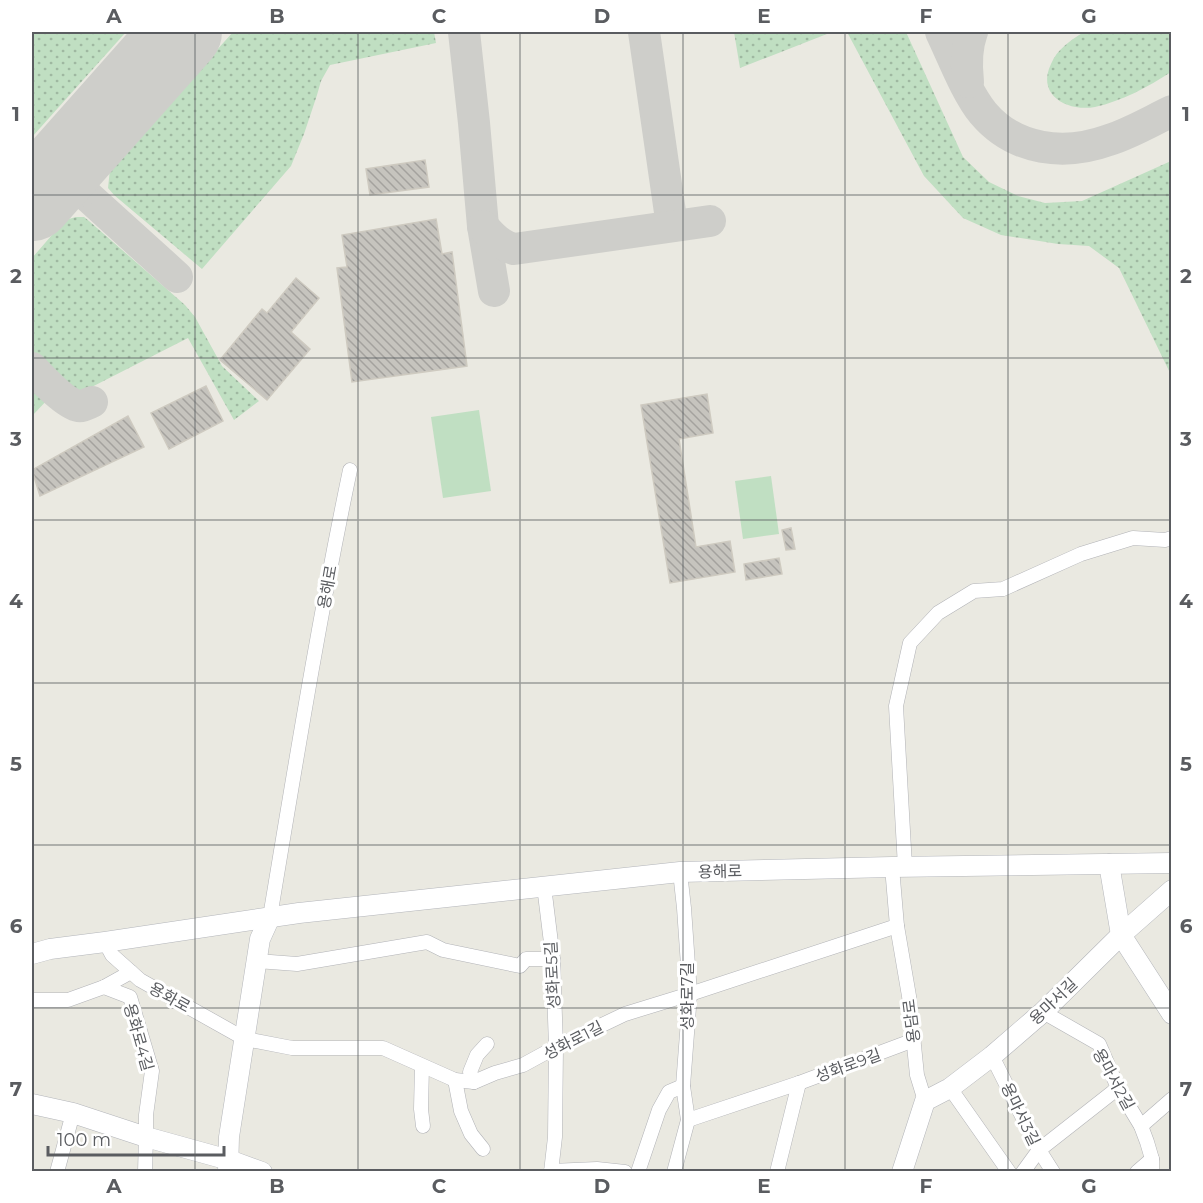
<svg xmlns="http://www.w3.org/2000/svg" width="1203" height="1203" font-family="Montserrat,'Noto Sans KR',sans-serif">
  <style>
    .grass { fill: url(#grass-dots) }
    .garden { fill: #c0dfc2 }
    .lines { fill: none; stroke-linecap: round; stroke-linejoin: round }
    .taxiway { stroke: #cececa; stroke-width: 32 }
    .runway { stroke: #cececa; stroke-width: 80 }
    .building { fill: url(#building-back-hatch); stroke: #cecac0; stroke-width: 1.5 }
    .street-casing { stroke: #b2b3b7; stroke-width: 15 }
    .secondary-casing { stroke: #b3b5ba; stroke-width: 21 }
    .street { stroke: #fff; stroke-width: 14 }
    .secondary { stroke: #fff; stroke-width: 20 }
    .grid { fill: none; stroke: #5a5c60; stroke-width: 1.5; stroke-opacity: 0.55 }
    .labels { text-anchor: middle; stroke-width: 6; stroke-linejoin: round; paint-order: stroke }
    .street-label { font-size: 16px; fill: #5a5c60; stroke: #fff }
    .neatline { fill: none; stroke: #5a5c60; stroke-width: 2 }
    .grid-label { font-size: 20px; text-anchor: middle; font-weight: bold; fill: #5a5c60 }
  </style>
  <defs>
    <pattern id="grass-dots" width="8" height="8" patternUnits="userSpaceOnUse" patternTransform="scale(1.5)"><rect width="8" height="8" fill="#c0dfc2"/><path d="M2 2h.1M6 6h.1" fill="none" stroke="#9fb8a1" stroke-width="1.8" stroke-linecap="round"/></pattern>
    <pattern id="building-back-hatch" width="6" height="6" patternUnits="userSpaceOnUse" patternTransform="scale(1.5)"><rect width="6" height="6" fill="#c6c4be"/><path d="M-1 5l2 2M0 0l6 6M5-1l2 2" fill="none" stroke="#a4a29e"/></pattern>
  </defs>
  <rect width="100%" height="100%" fill="#eae9e1"/>
  <g class="grass">
    <path d="M32 32H126L32 137Z"/>
    <path d="M233 32H434L436 43 330 65 321 81 317 95 304 134 291 166 202 269 114 195 108 188 110 169Z"/>
    <path d="M734 32H832L740 68Z"/>
    <path d="M847 32H906L963 157 989 182 1018 196 1045 203 1082 201 1171 161V375L1119 268 1089 246 1058 244 1001 235 963 218 924 176Z"/>
    <path d="M1084 32H1171V72C1148 87 1122 101 1095 107 1067 112 1036 95 1051 64 1057 49 1071 40 1084 32Z"/>
    <path d="M76 217H84L89 221 185 305 195 317 222 366 259 401 234 420 188 338 74 396 32 357V258L65 220Z"/>
    <path d="M32 381 50 397 32 416Z"/>
  </g>
  <g class="garden">
    <path d="M479 410 491 491 443 498 431 417Z"/>
    <path d="M771 476 779 534 743 539 735 481Z"/>
  </g>
  <g class="lines">
    <g class="taxiway">
      <path d="M464 32 474 123 483 226 494 291"/>
      <path d="M644 32 672 226"/>
      <path d="M941 32C953 57 966 92 983 113 1015 151 1065 156 1109 140 1131 133 1151 121 1172 111"/>
      <path d="M968 82C966 64 966 48 972 32"/>
      <path d="M82 144C77 160 72 175 82 191L177 277"/>
      <path d="M41 190 56 187 82 191"/>
      <path d="M483 226C492 237 500 245 514 249L710 221"/>
      <path d="M32 368C40 377 67 405 78 406 82 407 87 404 92 402"/>
    </g>
    <path class="runway" d="M32 201 182 32"/>
  </g>
  <g class="building">
    <path d="M425 160 429 187 370 195 366 169Z"/>
    <path d="M436 219 442 254 452 252 467 366 352 382 337 268 347 267 342 235Z"/>
    <path d="M296 278 319 298 291 332 310 349 267 400 220 360 262 309 267 313Z"/>
    <path d="M206 386 223 421 169 449 151 413Z"/>
    <path d="M707 394 713 433 679 439 696 547 730 541 735 572 670 583 641 405Z"/>
    <path d="M128 416 144 447 40 496 32 470Z"/>
    <path d="M791 528 795 549 786 550 782 530Z"/>
    <path d="M779 558 782 574 746 580 744 564Z"/>
  </g>
  <g class="lines">
    <g class="street-casing">
      <g id="street">
        <path d="M892 867 897 926 909 996 917 1075 925 1101"/>
        <path d="M905 867 896 706 910 643 938 613 974 591 1003 589 1081 554 1133 538 1165 540 1172 538"/>
        <path d="M544 886 553 959 556 1047 555 1137 551 1172"/>
        <path d="M270 917C295 767 319 618 350 470"/>
        <path d="M105 942 112 955 140 980 245 1039 292 1048H383L455 1080 474 1082 495 1073 523 1065 556 1047 625 1014 690 994 897 926"/>
        <path d="M257 961 297 964 427 942 443 950 520 966 526 959H553"/>
        <path d="M104 987 130 997 152 1071 146 1115V1137L145 1172"/>
        <path d="M32 1000H68L104 987 131 972"/>
        <path d="M1043 1012 1099 1044 1118 1088 1141 1126 1147 1142 1152 1159V1172"/>
        <path d="M992 1056 1039 1150 1053 1172"/>
        <path d="M422 1066 421 1109 423 1126"/>
        <path d="M455 1080 461 1111 471 1134 483 1149"/>
        <path d="M474 1082 470 1072 477 1055 487 1044"/>
        <path d="M950 1088 1009 1172"/>
        <path d="M688 1120 799 1083 914 1040"/>
        <path d="M1141 1126 1172 1099"/>
        <path d="M551 1171 597 1169 625 1172"/>
        <path d="M57 1172 73 1113"/>
        <path d="M638 1172 659 1110 669 1092 683 1086"/>
        <path d="M674 1172 688 1120 683 1086 690 994 684 908 680 872"/>
        <path d="M777 1172 799 1083"/>
        <path d="M1023 1172 1039 1150 1118 1088"/>
        <path d="M1137 1172 1152 1159"/>
      </g>
    </g>
    <g class="secondary-casing">
      <g id="secondary">
        <path d="M1109 864 1121 935 1172 1014"/>
        <path d="M32 954 50 949 105 942 299 913 680 872 892 867 1172 863"/>
        <path d="M32 1104 73 1113 146 1137 229 1160 262 1172"/>
        <path d="M228 1172 229 1137 260 939 270 917"/>
        <path d="M902 1172 925 1101 950 1088 992 1056 1043 1012 1121 935 1172 890"/>
      </g>
    </g>
    <use href="#street" class="street"/>
    <use href="#secondary" class="secondary"/>
  </g>
  <path class="grid" d="M195 32V1172M358 32V1172M520 32V1172M683 32V1172M845 32V1172M1008 32V1172M32 195H1172M32 358H1172M32 520H1172M32 683H1172M32 845H1172M32 1008H1172"/>
  <g class="labels">
    <g class="street-label">
      <text transform="translate(327 587) rotate(-80)" y="6">용해로</text>
      <text transform="translate(720 871) rotate(-1)" y="6">용해로</text>
      <text transform="translate(552 975) rotate(-93)" y="6">성화로5길</text>
      <text transform="translate(687 996) rotate(-90)" y="6">성화로7길</text>
      <text transform="translate(170 997) rotate(29)" y="6">용화로</text>
      <text transform="translate(1053 1001) rotate(-44)" y="6">용마서길</text>
      <text transform="translate(911 1021) rotate(-97)" y="6">용담로</text>
      <text transform="translate(139 1037) rotate(74)" y="6">용화로4길</text>
      <text transform="translate(573 1040) rotate(-27)" y="6">성화로1길</text>
      <text transform="translate(848 1065) rotate(-20)" y="6">성화로9길</text>
      <text transform="translate(1114 1079) rotate(61)" y="6">용마서2길</text>
      <text transform="translate(1021 1114) rotate(64)" y="6">용마서3길</text>
    </g>
  </g>
  <rect width="1203" height="1203" fill="none" stroke="#ffffff" stroke-width="66"/>
  <path d="M48 1146v9h176v-9" fill="none" stroke="#5a5c60" stroke-width="3"/>
  <text x="57" y="1146" font-size="18" fill="#5a5c60" stroke="#ffffff" stroke-width="4.5" paint-order="stroke">100 m</text>
  <rect x="33" y="33" width="1137" height="1137" class="neatline"/>
  <g class="grid-label">
    <text x="114" y="23">A</text>
    <text x="277" y="23">B</text>
    <text x="439" y="23">C</text>
    <text x="602" y="23">D</text>
    <text x="764" y="23">E</text>
    <text x="926" y="23">F</text>
    <text x="1089" y="23">G</text>
    <text x="16" y="121">1</text>
    <text x="1186" y="121">1</text>
    <text x="16" y="283">2</text>
    <text x="1186" y="283">2</text>
    <text x="16" y="446">3</text>
    <text x="1186" y="446">3</text>
    <text x="16" y="608">4</text>
    <text x="1186" y="608">4</text>
    <text x="16" y="771">5</text>
    <text x="1186" y="771">5</text>
    <text x="16" y="933">6</text>
    <text x="1186" y="933">6</text>
    <text x="16" y="1096">7</text>
    <text x="1186" y="1096">7</text>
    <text x="114" y="1193">A</text>
    <text x="277" y="1193">B</text>
    <text x="439" y="1193">C</text>
    <text x="602" y="1193">D</text>
    <text x="764" y="1193">E</text>
    <text x="926" y="1193">F</text>
    <text x="1089" y="1193">G</text>
  </g>
</svg>
